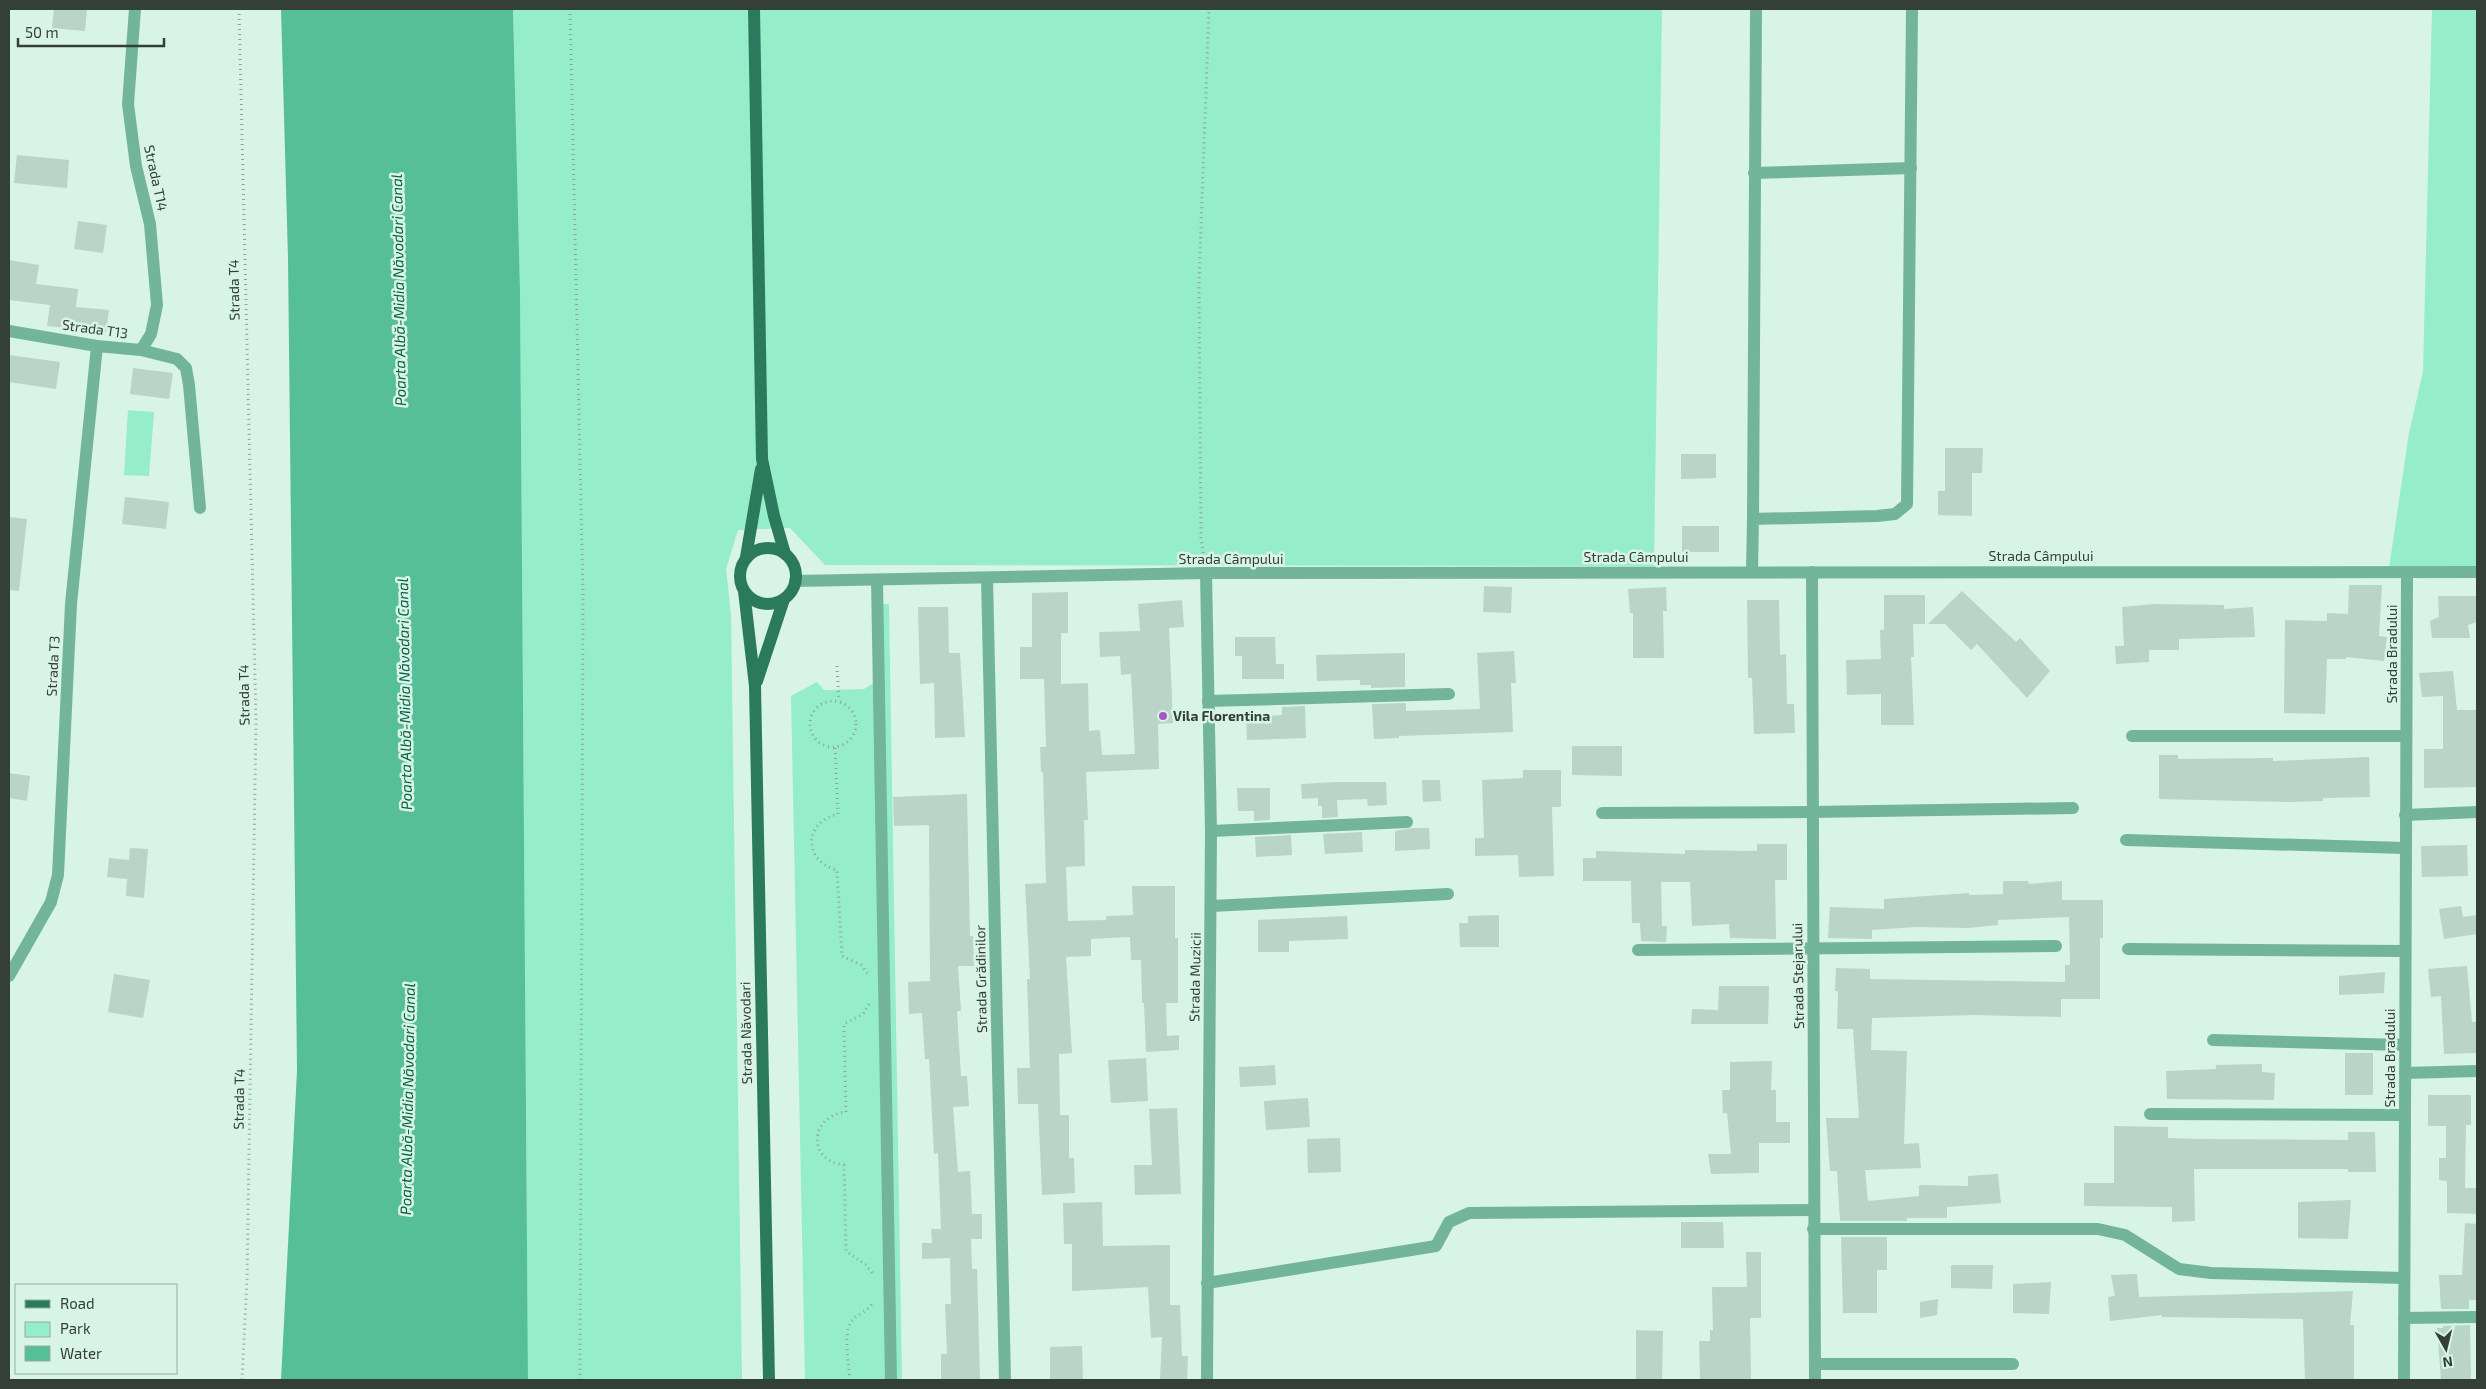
<svg xmlns="http://www.w3.org/2000/svg" width="2486" height="1389" font-family="'Exo 2',sans-serif">
  <style>
    .green { fill: #96edca }
    .water { fill: #56bf99 }
    .building { fill: #b9d4c8 }
    .lines { fill: none; stroke-linecap: round; stroke-linejoin: round }
    .path { stroke: #8ea299; stroke-width: 3; stroke-dasharray: 1 4; stroke-linecap: butt }
    .minor { stroke: #73b59a; stroke-width: 12 }
    .major { stroke: #2b7a5e; stroke-width: 12 }
    .poi-dot { fill: #a755c4; stroke: #d8f4e7; stroke-width: 2 }
    .labels { text-anchor: middle; stroke-width: 5; stroke-linejoin: round; paint-order: stroke }
    .street-label { font-size: 14px; fill: #343f3a; stroke: #d8f4e7 }
    .poi-label { font-size: 14px; font-weight: bold; fill: #343f3a; stroke: #d8f4e7; text-anchor: start }
    .water-label { font-size: 15px; font-style: italic; fill: #096046; stroke: #d8f4e7 }
  </style>
  <rect width="100%" height="100%" fill="#d8f4e7"/>
  <g class="green">
    <path d="M513 9H1662L1654 566 825 565 790 528 738 530 726 569 731 615 742 1380H528L520 290Z"/>
    <path d="M2432 9H2477V569L2389 568 2409 433 2423 372Z"/>
    <path d="M128 410 154 412 149 476 124 475Z"/>
    <path d="M874 604H889L902 1380H805L791 696 817 682 824 690 864 689 874 683Z"/>
  </g>
  <path class="water" d="M281 9H513L520 290 528 1380H281L297 1071 288 258Z"/>
  <g class="building">
    <path d="M54 9H87L85 31 52 28Z"/>
    <path d="M17 155 69 160 67 188 14 183Z"/>
    <path d="M78 221 107 225 103 253 74 249Z"/>
    <path d="M9 260 39 265 36 284 78 289 76 307 109 310 106 332 47 326 50 305 9 300Z"/>
    <path d="M9 355 60 362 56 389 9 382Z"/>
    <path d="M133 368 173 373 169 399 130 394Z"/>
    <path d="M1945 448H1983L1982 473H1972V516L1938 515V491H1945Z"/>
    <path d="M1681 454H1716V478L1681 479Z"/>
    <path d="M125 497 169 502 166 529 122 524Z"/>
    <path d="M9 517 27 519 19 591 9 590Z"/>
    <rect x="1682" y="526" width="37" height="26"/>
    <path d="M2349 585H2382L2379 636 2387 637 2384 661 2346 657V659H2327L2325 714 2284 713 2285 620 2327 621V613L2348 614Z"/>
    <path d="M1484 586 1512 587 1511 613 1483 612Z"/>
    <path d="M1666 587 1667 611H1663L1664 658H1633V613H1630L1628 589Z"/>
    <path d="M1962 591 2016 642 2020 638 2050 671 2027 698 1977 644 1971 650 1945 624H1928Z"/>
    <path d="M1068 592V633H1061V684L1088 683 1089 731 1100 730 1102 755 1135 754 1131 674 1121 675 1120 656 1100 657 1099 632 1140 631 1138 604 1182 600 1184 627 1169 628 1173 723 1158 724 1159 769 1086 772 1088 820H1084L1085 866 1066 867 1068 921 1106 920V916L1133 915 1132 886H1175V938H1178V1003H1166L1167 1036 1179 1035V1050L1146 1052 1144 1003H1142L1141 960H1131L1130 937 1091 939V956L1066 957 1072 1053 1059 1054 1060 1115H1069V1158H1074L1075 1193 1042 1195 1038 1104H1018L1017 1068H1030L1027 979H1030L1025 884 1046 883 1043 772H1041L1040 747H1046L1044 679H1020V647H1032V593Z"/>
    <path d="M1884 595H1925V624H1913L1914 657H1911L1914 725H1881V694L1847 695 1846 660 1881 659 1880 630H1884Z"/>
    <path d="M2438 596H2477V622L2468 625 2470 638H2432L2430 621 2439 617Z"/>
    <path d="M1747 600H1779L1780 655 1786 654 1787 704H1794L1795 733 1754 734 1752 678H1748Z"/>
    <path d="M2154 604 2224 605V609L2253 607 2255 637 2179 639V650H2149V662L2116 664 2115 646H2124L2122 607Z"/>
    <path d="M918 607H948L949 653H960L965 737 935 738 934 683 920 684Z"/>
    <path d="M1235 637H1275L1276 664H1284V679H1242V656H1235Z"/>
    <path d="M1514 651 1516 683H1511L1513 732 1399 736V738L1374 739 1372 704 1406 703V711L1480 709 1477 653Z"/>
    <path d="M1405 653V687L1371 688V685H1360V680L1317 681 1316 655Z"/>
    <path d="M2453 671 2457 710H2477V787L2424 788V749H2443V696L2422 697 2419 673Z"/>
    <path d="M1305 706 1306 738 1247 740 1246 717 1282 715V707Z"/>
    <path d="M1572 746H1622V776L1572 775Z"/>
    <path d="M2159 755H2178V759L2273 758V761L2369 757 2370 797 2323 798V801L2292 802 2159 799Z"/>
    <path d="M1523 770H1561V807H1552L1554 876 1519 877 1518 855 1475 856V838H1484L1482 780 1523 778Z"/>
    <path d="M9 773 30 776 27 801 9 798Z"/>
    <path d="M1422 780H1440L1441 801 1423 802Z"/>
    <path d="M1336 782H1386L1387 805 1368 806 1367 799 1337 800 1338 817 1322 818V806H1318V798L1302 799 1301 784Z"/>
    <path d="M1237 788H1270V820L1254 821V811H1238Z"/>
    <path d="M967 794 970 936H973L974 966H958L961 1011H957L961 1076H967L969 1106 953 1107 958 1172 970 1171 972 1214H982V1239H971L972 1269H977L980 1380H941V1354H947L945 1304H951L950 1258 922 1259V1243H932L931 1229H941L938 1153 934 1154 929 1059H925L922 1013 909 1014 908 982 930 981 929 825 894 826 893 797Z"/>
    <path d="M1412 828H1429L1430 849 1395 851V831Z"/>
    <path d="M1362 832 1363 852 1325 854 1323 834Z"/>
    <path d="M1291 835 1292 855 1256 857 1255 837Z"/>
    <path d="M1757 844H1787V880H1775L1776 939 1730 938 1729 924 1692 926 1690 882H1661L1662 926H1667L1666 942 1641 941 1640 923H1632L1631 881H1583V858H1596V851L1685 854V850L1757 851Z"/>
    <path d="M2467 845 2468 876 2422 877 2421 846Z"/>
    <path d="M130 848 148 849 144 898 126 896 127 879 107 877 109 858 129 860Z"/>
    <path d="M2003 881H2028L2029 884 2062 881V900H2103V938H2100V999H2061V1017L1974 1015 1872 1018 1871 1050 1907 1051 1904 1144 1919 1143 1921 1168 1865 1170 1868 1201 1919 1196V1185L1968 1186V1176L1998 1174 2001 1203 1947 1207V1218H1907V1221H1840L1837 1171H1830L1826 1118H1859L1853 1029H1837L1838 991H1835L1836 968 1870 969V979L2065 982V965H2070L2069 917 1998 920V925L1968 928 1916 927 1872 930V939L1828 938 1830 907 1884 909V899L1969 893V895L2003 894Z"/>
    <path d="M2461 906 2463 917 2477 915V934L2444 939 2439 909Z"/>
    <path d="M1499 915V947H1460L1459 923H1468V916Z"/>
    <path d="M1347 916 1348 939 1289 941V952H1258V920Z"/>
    <path d="M2467 966 2472 1022H2477V1053L2444 1054 2441 996 2431 997 2428 969Z"/>
    <path d="M2385 972 2384 993 2339 995V976Z"/>
    <path d="M114 974 150 980 143 1018 108 1012Z"/>
    <path d="M1719 986H1769L1768 1024H1691L1692 1009 1718 1010Z"/>
    <rect x="2345" y="1053" width="28" height="42"/>
    <path d="M1146 1058 1148 1101 1111 1103 1108 1060Z"/>
    <path d="M1772 1061 1771 1090H1776V1122H1790V1143H1759V1173L1711 1174 1708 1154H1731L1727 1113H1723L1722 1090H1730V1062Z"/>
    <path d="M2262 1064V1072L2275 1073 2274 1100 2167 1099 2166 1071 2216 1069V1065Z"/>
    <path d="M1275 1065 1276 1085 1240 1087 1239 1067Z"/>
    <path d="M2428 1095H2471V1125H2466L2465 1188H2477V1214L2447 1213V1181L2439 1180V1158H2446V1126H2428Z"/>
    <path d="M1308 1098 1310 1127 1266 1130 1264 1101Z"/>
    <path d="M1177 1108 1181 1194 1135 1195 1134 1165H1152L1149 1109Z"/>
    <path d="M2114 1126 2168 1127V1138L2204 1139 2348 1140V1132H2375L2376 1172H2348V1169H2194L2195 1221 2172 1222V1207L2084 1206V1183H2114Z"/>
    <path d="M1340 1138 1341 1172 1308 1173 1307 1139Z"/>
    <path d="M2351 1200 2348 1239 2298 1238V1202Z"/>
    <path d="M1102 1202 1103 1246 1170 1245V1305H1180L1182 1356H1188L1187 1380H1160L1162 1337 1151 1338 1148 1287 1072 1291V1244H1064L1063 1203Z"/>
    <path d="M1681 1222H1723L1724 1248H1681Z"/>
    <path d="M2465 1223 2477 1224V1300H2469V1309H2441L2439 1275H2462Z"/>
    <path d="M1841 1237H1887V1270H1877V1313H1843Z"/>
    <path d="M1746 1252H1761V1318H1750L1751 1380H1700L1699 1341H1710V1330H1713L1712 1287H1747Z"/>
    <path d="M1951 1265H1993L1992 1289 1951 1288Z"/>
    <path d="M2137 1274 2139 1297 2353 1291 2350 1325H2354V1380H2305L2303 1319 2162 1317V1315L2110 1321 2108 1297 2115 1296 2111 1275Z"/>
    <path d="M2051 1282 2049 1314 2013 1313V1284Z"/>
    <path d="M1938 1299 1937 1315 1920 1318V1302Z"/>
    <path d="M2470 1325 2471 1380H2441L2437 1328H2443V1326Z"/>
    <path d="M1636 1330 1663 1331 1662 1380H1636Z"/>
    <path d="M1082 1346 1083 1380H1050V1347Z"/>
  </g>
  <g class="lines">
    <g class="path">
      <path d="M239 9 256 721 247 1279 242 1380"/>
      <path d="M570 9 583 595 580 1380"/>
      <path d="M1204 558 1201 538 1199 281 1209 9"/>
      <path d="M837 666 839 701"/>
      <circle cx="833" cy="724" r="23"/>
      <path d="M835 748 838 814C803 822 803 861 837 870L842 956 861 965 868 974"/>
      <path d="M869 1004 863 1014 844 1024 846 1112C809 1116 807 1161 844 1165L846 1251 866 1265 873 1274"/>
      <path d="M850 1380C849 1366 843 1334 851 1322 856 1314 868 1312 873 1302"/>
    </g>
    <g class="minor">
      <path d="M135 9 128 104 136 166 150 224 157 305 151 334 141 350"/>
      <path d="M1754 173 1911 168"/>
      <path d="M9 331 97 346 141 350 177 359 186 368 189 385 200 508"/>
      <path d="M1753 519 1756 9"/>
      <path d="M1752 571 1753 519 1877 516 1895 514 1907 504 1912 9"/>
      <path d="M1812 572 1815 1380"/>
      <path d="M1206 573 1211 831 1207 1380"/>
      <path d="M987 578 1005 1380"/>
      <path d="M877 580 891 1380"/>
      <path d="M795 581 1206 573 2477 572"/>
      <path d="M1208 701 1449 694"/>
      <path d="M2132 736H2406"/>
      <path d="M1602 813 1812 812 2073 808"/>
      <path d="M2405 815 2477 812"/>
      <path d="M1211 831 1407 822"/>
      <path d="M2126 840 2405 848"/>
      <path d="M1211 906 1448 894"/>
      <path d="M2128 949 2405 951"/>
      <path d="M1638 950 2056 946"/>
      <path d="M9 976 51 902 58 875 71 604 97 346"/>
      <path d="M2213 1040 2405 1045"/>
      <path d="M2405 1073 2477 1071"/>
      <path d="M2150 1114 2405 1115"/>
      <path d="M1813 1229H2098L2125 1235 2179 1269 2211 1273 2404 1278"/>
      <path d="M1207 1283 1436 1246 1449 1222 1469 1213 1814 1210"/>
      <path d="M2404 1318 2477 1317"/>
      <path d="M1815 1364H2013"/>
      <path d="M2404 1380 2407 572"/>
    </g>
    <g class="major">
      <path d="M754 9 762 459 774 516 785 554"/>
      <circle cx="768" cy="576" r="28"/>
      <path d="M746 557 761 469"/>
      <path d="M744 591 755 686 769 1380"/>
      <path d="M757 681 784 599"/>
    </g>
  </g>
  <circle class="poi-dot" cx="1163" cy="716" r="5"/>
  <g class="labels">
    <g class="street-label">
      <text transform="translate(156 178) rotate(78)" y="5">Strada T14</text>
      <text transform="translate(234 290) rotate(-91)" y="5">Strada T4</text>
      <text transform="translate(95 329) rotate(8)" y="5">Strada T13</text>
      <text x="2041" y="561">Strada Câmpului</text>
      <text x="1636" y="562">Strada Câmpului</text>
      <text x="1231" y="564">Strada Câmpului</text>
      <text transform="translate(2392 654) rotate(-90)" y="5">Strada Bradului</text>
      <text transform="translate(53 666) rotate(-87)" y="5">Strada T3</text>
      <text transform="translate(244 695) rotate(-91)" y="5">Strada T4</text>
      <text transform="translate(1798 976) rotate(-91)" y="5">Strada Stejarului</text>
      <text transform="translate(1195 977) rotate(-89)" y="5">Strada Muzicii</text>
      <text transform="translate(981 979) rotate(-91)" y="5">Strada Grădinilor</text>
      <text transform="translate(746 1033) rotate(-91)" y="5">Strada Năvodari</text>
      <text transform="translate(2390 1058) rotate(-90)" y="5">Strada Bradului</text>
      <text transform="translate(239 1099) rotate(-89)" y="5">Strada T4</text>
    </g>
    <g class="poi-label">
      <text x="1173" y="721">Vila Florentina</text>
    </g>
    <g class="water-label">
      <text transform="translate(399 290) rotate(-91)" y="5">Poarta Albă-Midia Năvodari Canal</text>
      <text transform="translate(405 694) rotate(-91)" y="5">Poarta Albă-Midia Năvodari Canal</text>
      <text transform="translate(408 1099) rotate(-89)" y="5">Poarta Albă-Midia Năvodari Canal</text>
    </g>
  </g>
  <rect width="2486" height="1389" fill="none" stroke="#343f3a" stroke-width="20"/>
  <rect x="15" y="1284" width="162" height="90" fill="#d8f4e7" stroke="#96aca2"/>
  <rect x="25" y="1300" width="25" height="8" fill="#2b7a5e" stroke="#96aca2"/>
  <text x="60" y="1309" font-size="15" fill="#343f3a">Road</text>
  <rect x="25" y="1322" width="25" height="15" fill="#96edca" stroke="#96aca2"/>
  <text x="60" y="1334" font-size="15" fill="#343f3a">Park</text>
  <rect x="25" y="1346" width="25" height="15" fill="#56bf99" stroke="#96aca2"/>
  <text x="60" y="1359" font-size="15" fill="#343f3a">Water</text>
  <g transform="translate(2446 1349) rotate(172)" stroke="#d8f4e7" stroke-width="4" paint-order="stroke">
  <path d="M0-4L9 19L0 12L-9 19Z" fill="#343f3a"/>
  <text y="-8" font-size="14" font-weight="bold" text-anchor="middle" fill="#343f3a">N</text>
  </g>
  <path d="M18 38v8h146v-8" fill="none" stroke="#343f3a" stroke-width="2.5"/>
  <text x="25" y="38" font-size="15" fill="#343f3a" stroke="#d8f4e7" stroke-width="4" paint-order="stroke">50 m</text>
</svg>
